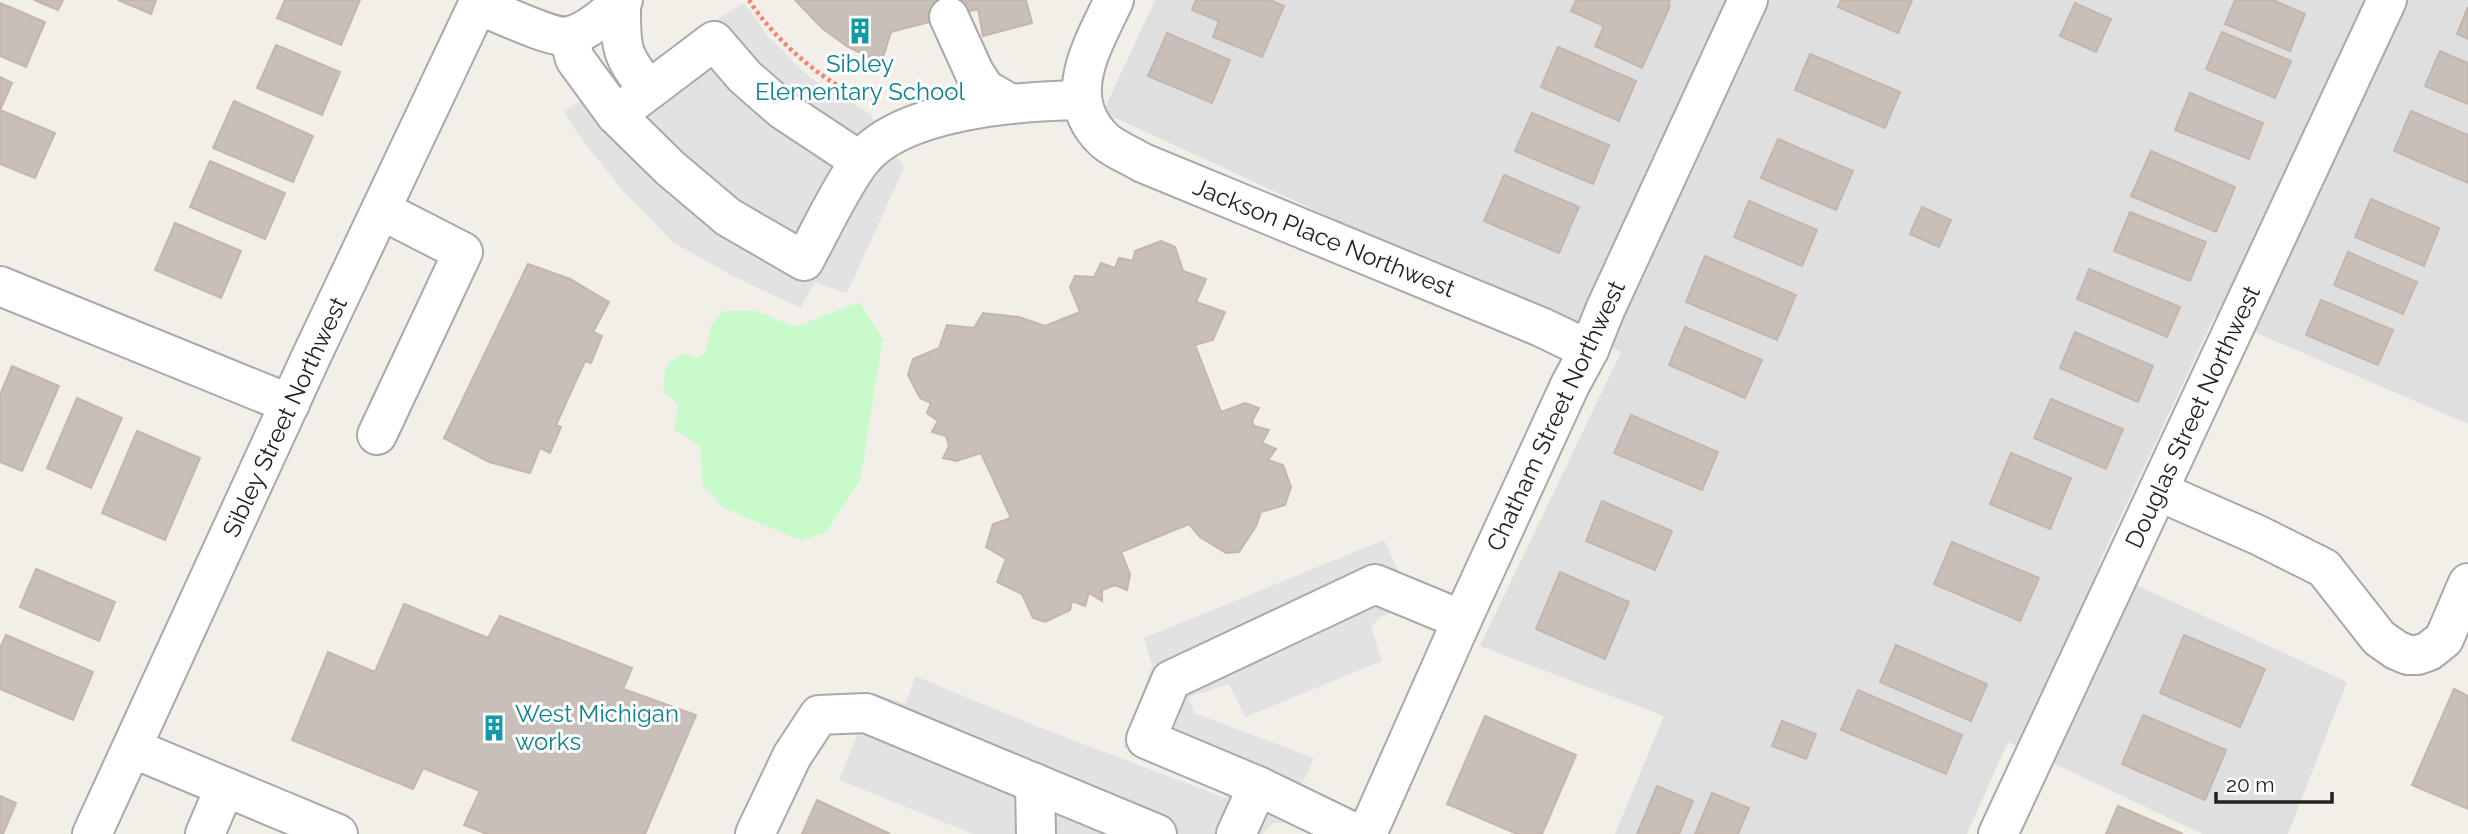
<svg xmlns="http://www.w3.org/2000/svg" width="2468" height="834" font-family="Raleway,sans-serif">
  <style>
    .residential { fill: #e0dfdf }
    .park { fill: #c8facc }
    .parking { fill: #e2e2e2 }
    .building { fill: #c7bfb8; stroke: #c4b6ab; stroke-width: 2 }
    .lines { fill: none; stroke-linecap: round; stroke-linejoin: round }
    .minor-casing { stroke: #a9a9a9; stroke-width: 42 }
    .path { stroke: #fa8072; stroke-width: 4.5; stroke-dasharray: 3.5 3.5; stroke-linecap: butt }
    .minor { stroke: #fff; stroke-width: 38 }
    .labels { text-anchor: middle; stroke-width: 6; stroke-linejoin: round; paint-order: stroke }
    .culture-label { font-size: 24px; fill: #0d838f; stroke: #fff }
    .street-label { font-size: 24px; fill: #222; stroke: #fff }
  </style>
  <rect width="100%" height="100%" fill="#f2efe9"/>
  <path class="residential" d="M1155 0H2468V424L2215 315 2097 567 2347 682 2288 834H2203L2008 742 1967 834H1615L1664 716 1480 646 1621 352 1103 112Z"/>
  <path class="park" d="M859 302 883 339 860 481 826 532 802 541 724 508 702 485 700 446 674 429 678 404 663 392 665 371 669 362 685 353 697 358 707 350 711 325 724 311H757L795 327Z"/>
  <g class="parking">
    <path d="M744 3 767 35 806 75 870 114 904 168 847 293 815 283 800 308 733 276 674 243 623 191 580 137 564 112 587 96 650 61Z"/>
    <path d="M1384 540 1400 574 1419 582 1407 618 1394 612 1381 616 1371 627 1382 661 1245 717 1229 684 1189 697 1194 713 1314 758 1284 823H1273L1262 834H973L839 780 874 693 906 704 915 676 1041 728 1226 798 1228 790 1123 747 1152 666 1144 638Z"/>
  </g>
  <g class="building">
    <path d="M34 0H63L58 10Z"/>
    <path d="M118 0H156L151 14Z"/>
    <path d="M285 0H360L341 45 277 18Z"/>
    <path d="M795 0H1026L1032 23 983 36 978 9 891 32 881 63 848 47 823 29Z"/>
    <path d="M1196 0H1270L1284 6 1262 57 1213 37 1219 21 1192 10Z"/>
    <path d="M1576 0H1670L1668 5 1670 6 1642 68 1595 46 1604 26 1571 11Z"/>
    <path d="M1841 0H1912L1898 33 1838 7Z"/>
    <path d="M2235 0H2273L2305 14 2290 51 2225 24Z"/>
    <path d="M0 3 45 22 26 67 0 56Z"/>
    <path d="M2075 3 2111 19 2096 52 2060 36Z"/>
    <path d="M2468 7V39L2457 34Z"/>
    <path d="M2222 32 2291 61 2275 98 2206 69Z"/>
    <path d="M1167 33 1230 60 1212 103 1148 76Z"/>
    <path d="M276 45 340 72 322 115 257 88Z"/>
    <path d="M1558 47 1636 81 1619 121 1541 87Z"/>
    <path d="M2440 51 2468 63V104L2425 86Z"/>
    <path d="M1810 54 1900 92 1885 128 1795 90Z"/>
    <path d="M0 77 12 83 0 110 55 133 35 178 0 164Z"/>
    <path d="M2190 93 2263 123 2249 159 2175 130Z"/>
    <path d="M234 101 313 136 293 182 213 148Z"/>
    <path d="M2411 111 2468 135V183L2394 151Z"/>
    <path d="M1532 113 1609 145 1593 184 1515 151Z"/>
    <path d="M1778 139 1853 171 1836 210 1761 178Z"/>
    <path d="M2151 151 2235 187 2216 232 2131 196Z"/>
    <path d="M210 161 285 193 265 239 190 207Z"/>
    <path d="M1504 175 1579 207 1559 253 1484 221Z"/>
    <path d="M2371 199 2439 228 2424 266 2355 237Z"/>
    <path d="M1749 201 1817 230 1802 266 1734 237Z"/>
    <path d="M1922 207 1951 220 1939 247 1910 234Z"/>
    <path d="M2130 212 2206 242 2190 281 2114 251Z"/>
    <path d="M175 223 241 251 221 298 155 270Z"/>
    <path d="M1161 241 1175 247 1183 271 1206 279 1196 302 1225 312 1213 340 1195 345 1221 412 1245 403 1259 408 1252 421 1254 426 1269 430 1262 443 1276 449 1268 460 1283 465 1291 487 1285 505 1261 512 1256 526 1239 552 1226 553 1200 537 1189 524 1121 552 1130 574 1127 590 1115 585 1102 590V601L1089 593 1085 606 1072 601 1070 610 1045 622 1033 618 1022 594 997 582 1006 559 986 547 993 524 1011 518 981 453 956 461 943 458 949 446 946 436 932 432 938 421 927 413 931 403 920 398 908 375 913 359 939 348 947 325 974 328 983 313 1019 317 1045 326 1080 312 1070 287 1075 276 1094 277 1101 263 1115 268 1119 258 1133 261 1135 251Z"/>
    <path d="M2348 252 2417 282 2403 314 2334 285Z"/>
    <path d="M1705 256 1796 295 1777 340 1686 302Z"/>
    <path d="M528 264 570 279 609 302 593 332 602 336 591 363 585 361 556 425 561 427 550 453 540 448 530 473 489 462 444 438Z"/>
    <path d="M2089 269 2180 307 2167 337 2077 299Z"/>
    <path d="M2321 300 2393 330 2378 365 2306 335Z"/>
    <path d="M1685 327 1762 360 1745 398 1669 365Z"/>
    <path d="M2075 332 2153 366 2138 402 2060 368Z"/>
    <path d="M12 366 59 386 22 471 0 462V395Z"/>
    <path d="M77 398 122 418 91 488 47 468Z"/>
    <path d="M2051 399 2123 429 2106 469 2034 438Z"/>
    <path d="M1631 415 1718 452 1702 490 1614 453Z"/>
    <path d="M137 431 200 458 165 540 102 513Z"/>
    <path d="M2011 453 2071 478 2050 529 1990 504Z"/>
    <path d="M1602 501 1672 531 1655 570 1586 541Z"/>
    <path d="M1952 542 2039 578 2020 621 1934 584Z"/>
    <path d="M36 569 115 602 99 641 20 607Z"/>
    <path d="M1560 572 1629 602 1605 659 1536 629Z"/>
    <path d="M404 604 488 638 500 616 632 668 623 689 696 715 645 834H487L464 825 480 791 423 768 413 789 292 740 328 652 375 672Z"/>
    <path d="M6 635 93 672 73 720 0 689V648Z"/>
    <path d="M2184 635 2265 669 2240 727 2160 693Z"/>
    <path d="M1896 645 1987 684 1971 721 1880 682Z"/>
    <path d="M2454 689 2468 696V809L2412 785Z"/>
    <path d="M1858 690 1962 735 1946 774 1841 730Z"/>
    <path d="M2143 715 2226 750 2205 800 2122 764Z"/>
    <path d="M1485 716 1576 755 1542 834H1517L1447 804Z"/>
    <path d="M1782 721 1816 734 1806 759 1772 746Z"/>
    <path d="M1657 786 1693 801 1679 834H1637Z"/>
    <path d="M1712 793 1749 808 1738 834H1695Z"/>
    <path d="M0 796 16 803 3 834H0Z"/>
    <path d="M817 800 890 834H802Z"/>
    <path d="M2118 806 2183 834H2106Z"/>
  </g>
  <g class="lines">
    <g class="minor-casing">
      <g id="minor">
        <path d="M1114 0C1092 47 1059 98 1105 141 1116 150 1131 156 1143 163L1541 327 1589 350"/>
        <path d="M621 2C621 48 619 53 649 90"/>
        <path d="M478 5C495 11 554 40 569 36 586 33 610 12 623 0"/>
        <path d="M949 17 974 72 985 89 1009 103"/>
        <path d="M569 37 575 59 616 115"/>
        <path d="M860 161 783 110 745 77 714 41 616 115 670 168 728 217 804 261C821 230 838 192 859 163 897 109 1020 101 1081 100"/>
        <path d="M0 286 290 404"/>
        <path d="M377 435 463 252 381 210"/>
        <path d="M2158 491 2258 535 2324 568 2379 638 2396 650 2408 655H2418L2429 651 2444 639 2468 583"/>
        <path d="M132 748 338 834"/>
        <path d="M1035 783 1036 834"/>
        <path d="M1258 786 1146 739 1171 680 1375 584 1462 620"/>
        <path d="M92 834 311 357 480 0"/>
        <path d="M205 834 225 787"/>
        <path d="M755 834 792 756 819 715 866 713 1157 834"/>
        <path d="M1236 834 1258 786 1357 834"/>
        <path d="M1367 834 1462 620 1570 385 1589 350 1605 310 1748 0"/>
        <path d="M1998 834 2387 0"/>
      </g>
    </g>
    <path class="path" d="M749 0C773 39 830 90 874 102"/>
    <use href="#minor" class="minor"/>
  </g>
  <defs>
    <g id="building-bare" transform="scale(2.1)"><path d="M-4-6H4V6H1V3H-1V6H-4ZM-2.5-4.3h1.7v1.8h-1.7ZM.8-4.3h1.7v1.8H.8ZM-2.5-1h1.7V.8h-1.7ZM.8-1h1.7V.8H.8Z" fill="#0f9aa8" stroke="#fff" stroke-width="2.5" paint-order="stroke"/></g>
  </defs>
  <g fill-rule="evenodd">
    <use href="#building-bare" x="860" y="31"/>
    <use href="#building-bare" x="494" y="728"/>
  </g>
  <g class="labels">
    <g class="culture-label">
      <text x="860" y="72">Sibley<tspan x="860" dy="28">Elementary School</tspan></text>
      <text x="515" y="722" text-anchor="start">West Michigan<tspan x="515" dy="28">works</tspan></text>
    </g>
    <g class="street-label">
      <text transform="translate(1324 238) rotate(22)" y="8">Jackson Place Northwest</text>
      <text transform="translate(1556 416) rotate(-65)" y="8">Chatham Street Northwest</text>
      <text transform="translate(285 417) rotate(-65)" y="8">Sibley Street Northwest</text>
      <text transform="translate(2193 417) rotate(-65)" y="8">Douglas Street Northwest</text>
    </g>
  </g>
  <path d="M2216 792v10h116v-10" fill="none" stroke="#222222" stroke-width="3.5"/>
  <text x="2226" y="792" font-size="21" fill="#222222" stroke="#ffffff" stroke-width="5" paint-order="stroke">20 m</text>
</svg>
